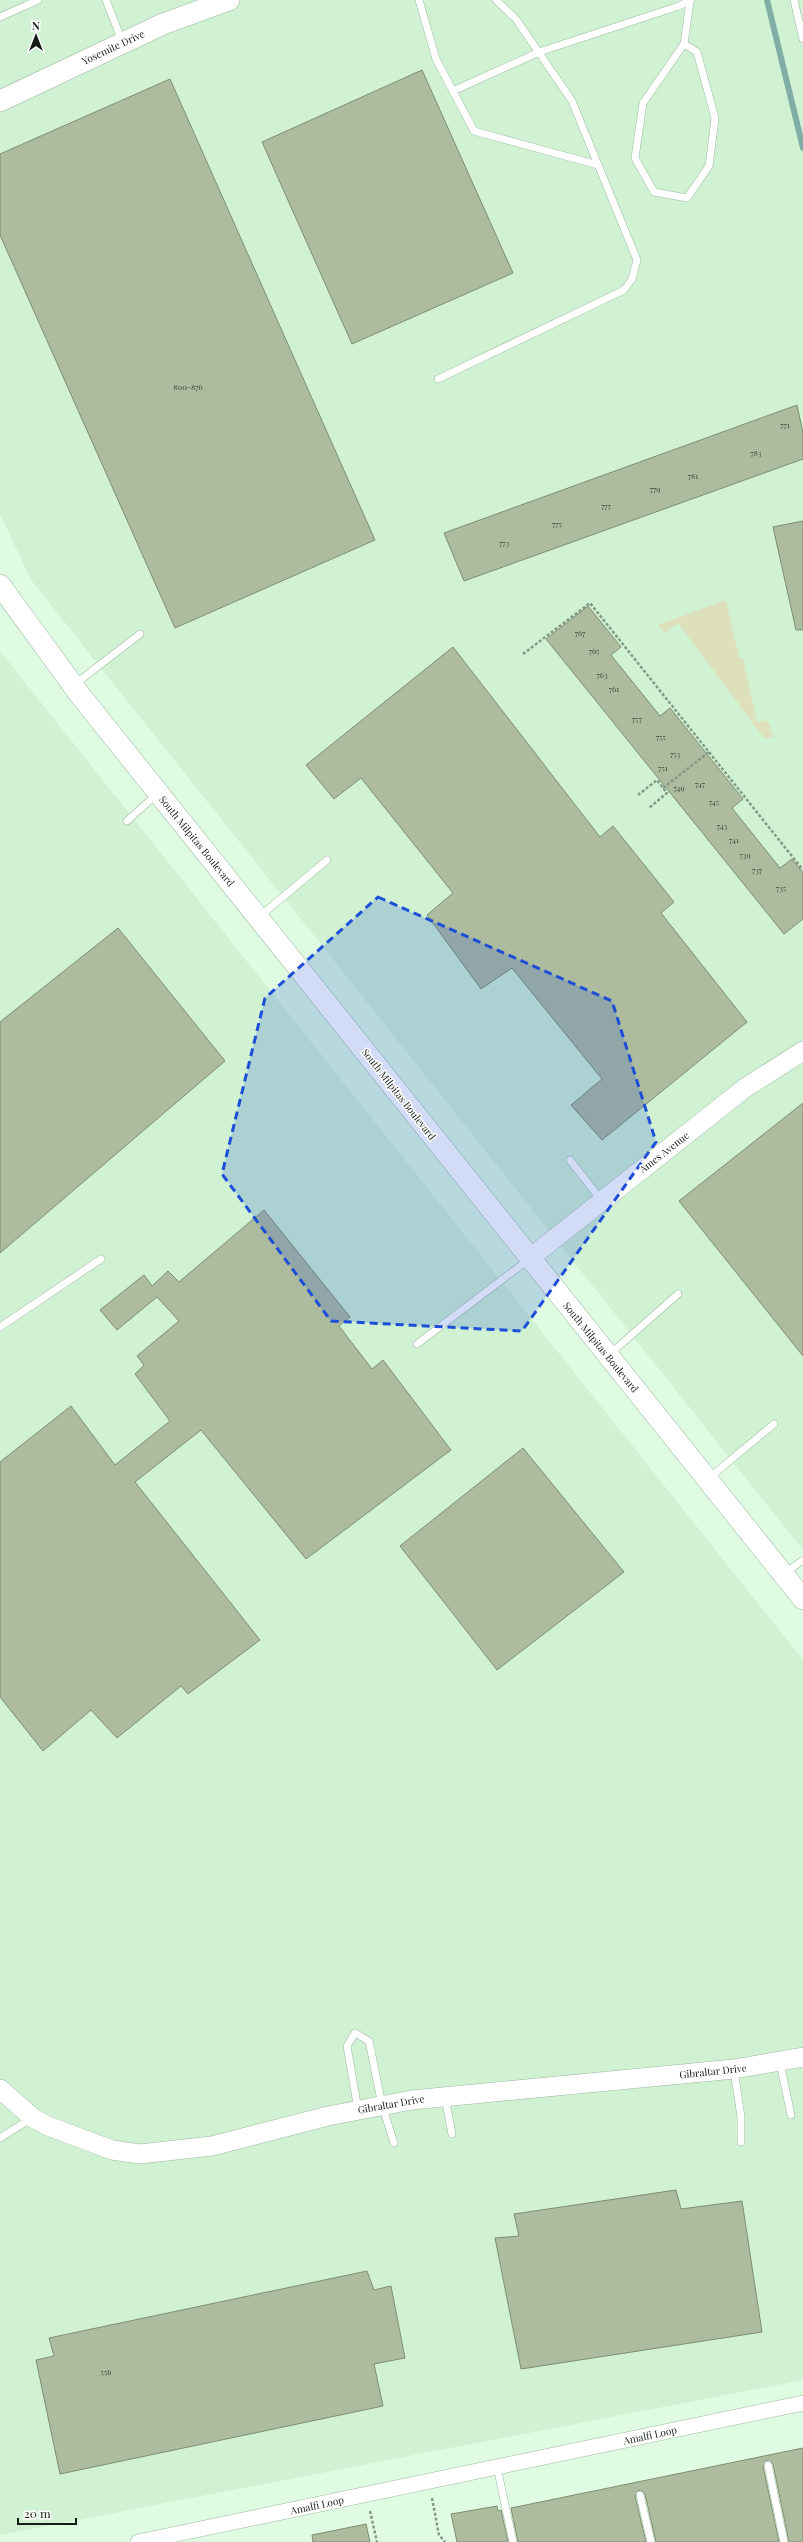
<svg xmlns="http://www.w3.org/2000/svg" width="803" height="2542" font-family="'Playfair Display',serif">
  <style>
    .built { fill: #d0f2d3 }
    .green { fill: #dde0ba }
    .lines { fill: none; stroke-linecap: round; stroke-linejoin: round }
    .stream { stroke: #80aea7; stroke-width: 6 }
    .building { fill: #adbc9e; stroke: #7f8d71 }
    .service-casing { stroke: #9db8a0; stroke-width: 8 }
    .minor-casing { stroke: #9db8a0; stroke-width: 16 }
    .tertiary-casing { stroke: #9db8a0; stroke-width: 20 }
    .secondary-casing { stroke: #9db8a0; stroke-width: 22 }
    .path { stroke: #849886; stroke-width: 2.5; stroke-dasharray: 3 2; stroke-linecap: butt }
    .service { stroke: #fff; stroke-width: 7 }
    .minor { stroke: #fff; stroke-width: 15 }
    .tertiary { stroke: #fff; stroke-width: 19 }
    .secondary { stroke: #fff; stroke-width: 21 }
    .marked { fill: #1d4ed8; fill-opacity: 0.2; stroke: #1d4ed8; stroke-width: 3; stroke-dasharray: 8 5; stroke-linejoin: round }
    .labels { text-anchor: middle; stroke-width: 3; stroke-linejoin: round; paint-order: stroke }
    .number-label { font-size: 8px; fill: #3a4637 }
    .street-label { font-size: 10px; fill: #141e15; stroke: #fff }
  </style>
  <rect width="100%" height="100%" fill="#dffbe1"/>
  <g class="built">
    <path d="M0 0H803V1550L31 580 0 514Z"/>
    <path d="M0 651 803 1660V2380L0 2535Z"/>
  </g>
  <path class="green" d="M726 600 739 658H743L757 722 768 720 773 737 764 738 678 623 665 633 658 625Z"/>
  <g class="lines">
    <path class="stream" d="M767 0 803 148"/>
  </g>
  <g class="building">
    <path d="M422 70 513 273 352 344 262 142Z"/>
    <path d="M170 79 375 540 175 628 0 235V154Z"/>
    <path d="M797 405 803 433V459L464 581 444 533Z"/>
    <path d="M803 521V630H796L773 527Z"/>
    <path d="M588 606 621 647 611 655 660 716 670 708 743 799 732 808 780 868 792 859 803 873V919L784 934 546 639Z"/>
    <path d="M453 647 600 837 613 826 674 902 661 913 747 1022 602 1140 571 1105 602 1079 512 968 481 989 427 915 453 893 361 778 334 799 306 765Z"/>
    <path d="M118 928 225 1061 0 1253V1022Z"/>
    <path d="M803 1103V1356L679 1201Z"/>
    <path d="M264 1210 350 1317 339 1326 372 1369 383 1360 451 1450 306 1559 201 1430 135 1482 260 1640 188 1694 181 1686 117 1738 91 1710 43 1751 0 1697V1462L71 1406 115 1465 170 1421 135 1374 144 1365 137 1356 179 1321 157 1297 117 1330 100 1310 144 1275 152 1286 168 1271 179 1282Z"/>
    <path d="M523 1448 624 1572 497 1670 400 1546Z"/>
    <path d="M676 2190 681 2209 742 2201 762 2332 521 2369 495 2238 519 2236 514 2214Z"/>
    <path d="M367 2271 374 2290 391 2286 405 2358 374 2364 383 2406 60 2474 36 2360 54 2356 49 2338Z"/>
    <path d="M803 2448V2542H789L773 2464 767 2460 763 2466 779 2542H656L645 2494 639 2490 635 2496 646 2542H518L511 2508Z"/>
    <path d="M497 2506 498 2511 501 2510 508 2542H457L451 2514Z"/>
    <path d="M366 2524 370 2542H313L312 2535Z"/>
  </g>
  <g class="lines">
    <g class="service-casing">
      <g id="service">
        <path d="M106 0 122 41"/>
        <path d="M419 0 436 59 474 131 598 165"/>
        <path d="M794 0 803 39"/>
        <path d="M0 17 38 0"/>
        <path d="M684 44 697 52 715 118 709 166 687 198 654 192 635 158 643 103 684 44 690 1"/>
        <path d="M453 91 539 52 679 6 691 0"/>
        <path d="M438 379 624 290 632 279 637 260 572 101 516 19 496 0"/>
        <path d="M75 684 140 634"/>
        <path d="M127 821 157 794"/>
        <path d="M259 917 327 860"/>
        <path d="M570 1160 602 1201"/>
        <path d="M0 1327 101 1259"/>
        <path d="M417 1344 528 1260"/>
        <path d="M610 1354 678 1294"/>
        <path d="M709 1478 774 1424"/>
        <path d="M785 1573 803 1560"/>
        <path d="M780 2063 791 2115"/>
        <path d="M734 2070 741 2117V2142"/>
        <path d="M445 2097 452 2134"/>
        <path d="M358 2110 347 2046 355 2033 369 2041 382 2105 394 2143"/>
        <path d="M0 2138 32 2118"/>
        <path d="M768 2465 784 2542"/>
        <path d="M497 2467 513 2542"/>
        <path d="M640 2495 651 2542"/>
      </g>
    </g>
    <g class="minor-casing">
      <path id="minor" d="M138 2542 803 2403"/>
    </g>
    <g class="tertiary-casing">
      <g id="tertiary">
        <path d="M530 1258 745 1088 803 1051"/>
        <path d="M0 2089 33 2118 48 2126 112 2150 140 2154 212 2146 328 2116 412 2100 734 2069 803 2057"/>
      </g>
    </g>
    <g class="secondary-casing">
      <g id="secondary">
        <path d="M0 101 163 24 229 0"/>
        <path d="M0 585 80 695 803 1599"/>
      </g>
    </g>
    <g class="path">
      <path d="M523 654 590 603 803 870"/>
      <path d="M663 788 709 752"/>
      <path d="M638 795 657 780 667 793 649 808"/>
      <path d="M432 2498 439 2535 445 2542"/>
      <path d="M370 2511 377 2542"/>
    </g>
    <use href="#service" class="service"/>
    <use href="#minor" class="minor"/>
    <use href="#tertiary" class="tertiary"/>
    <use href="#secondary" class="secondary"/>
  </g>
  <path class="marked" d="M378 897 612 1001 656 1142 522 1331 331 1321 222 1174 265 998Z"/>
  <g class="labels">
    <g class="number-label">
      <text x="188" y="390">800-876</text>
      <text x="785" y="428">771</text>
      <text x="756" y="456">783</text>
      <text x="693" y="479">781</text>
      <text x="655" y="492">779</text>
      <text x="606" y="509">777</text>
      <text x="557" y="527">775</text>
      <text x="504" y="546">773</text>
      <text x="580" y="636">767</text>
      <text x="594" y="654">765</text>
      <text x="602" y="678">763</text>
      <text x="614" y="692">761</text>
      <text x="637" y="722">757</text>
      <text x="661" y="740">755</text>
      <text x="675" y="757">753</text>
      <text x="663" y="771">751</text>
      <text x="700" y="787">747</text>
      <text x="679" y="791">749</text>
      <text x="714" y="805">745</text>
      <text x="722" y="829">743</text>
      <text x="734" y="843">741</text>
      <text x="745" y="858">739</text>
      <text x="757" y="873">737</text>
      <text x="781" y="891">735</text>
      <text x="106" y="2375">556</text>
    </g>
    <g class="street-label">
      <text transform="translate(113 47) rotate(-25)" y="4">Yosemite Drive</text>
      <text transform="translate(197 841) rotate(51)" y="4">South Milpitas Boulevard</text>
      <text transform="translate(399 1094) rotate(52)" y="4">South Milpitas Boulevard</text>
      <text transform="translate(664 1152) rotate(-38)" y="4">Ames Avenue</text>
      <text transform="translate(601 1347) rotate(51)" y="4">South Milpitas Boulevard</text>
      <text transform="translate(713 2071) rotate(-6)" y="4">Gibraltar Drive</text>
      <text transform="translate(391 2104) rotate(-10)" y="4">Gibraltar Drive</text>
      <text transform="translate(650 2435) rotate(-12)" y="4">Amalfi Loop</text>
      <text transform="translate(317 2505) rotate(-12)" y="4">Amalfi Loop</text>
    </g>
  </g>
  <g transform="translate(36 36)" stroke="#ffffff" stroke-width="3" paint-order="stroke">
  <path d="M0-3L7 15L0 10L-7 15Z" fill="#141e15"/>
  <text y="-6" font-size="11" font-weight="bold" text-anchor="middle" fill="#141e15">N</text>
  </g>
  <path d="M18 2518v6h58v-6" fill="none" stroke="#141e15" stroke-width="2"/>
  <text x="24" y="2518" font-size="12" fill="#141e15" stroke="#ffffff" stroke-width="3" paint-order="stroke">20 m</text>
</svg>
